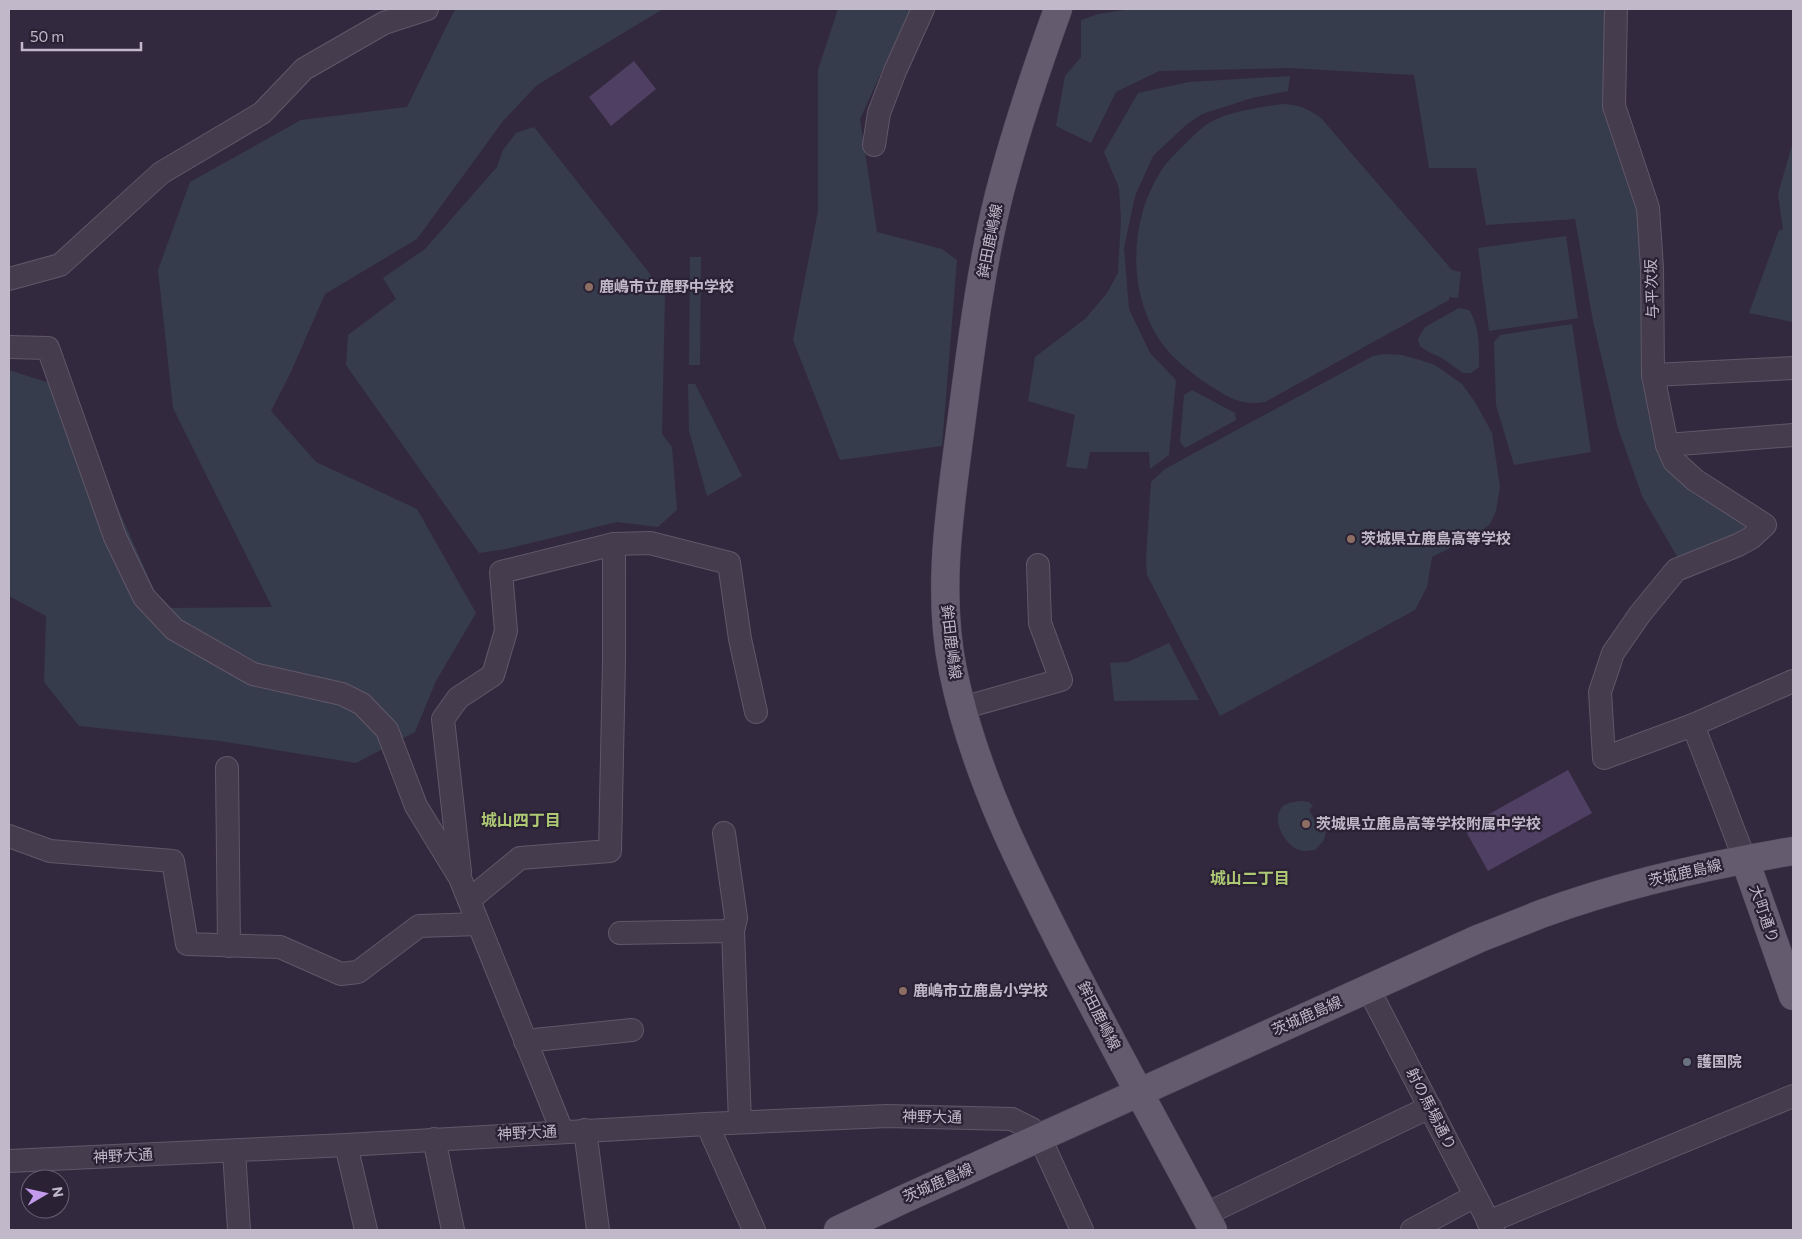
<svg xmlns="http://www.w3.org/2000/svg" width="1802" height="1239" font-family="Commissioner,'Noto Sans JP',sans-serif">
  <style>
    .green { fill: #373c4d }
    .water { fill: #4f3f63 }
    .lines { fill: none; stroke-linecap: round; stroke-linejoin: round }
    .minor-casing { stroke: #605869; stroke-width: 24 }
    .major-casing { stroke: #4e4657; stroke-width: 29 }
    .minor { stroke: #453d4e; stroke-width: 22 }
    .major { stroke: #645b6e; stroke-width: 28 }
    .education-dot { fill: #8d6e63; stroke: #2a2134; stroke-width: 2 }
    .worship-dot { fill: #6b7280; stroke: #2a2134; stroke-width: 2 }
    .labels { text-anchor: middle; stroke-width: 4.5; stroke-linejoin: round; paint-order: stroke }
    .street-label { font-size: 15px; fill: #c1b9c9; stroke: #2a2134 }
    .poi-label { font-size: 15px; font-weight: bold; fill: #c1b9c9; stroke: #2a2134; text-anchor: start }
    .neighbourhood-label { font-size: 16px; font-weight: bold; fill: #aec974; stroke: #2a2134 }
  </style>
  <rect width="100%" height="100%" fill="#33293e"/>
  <g class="green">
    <path d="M455 9H663L537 85 503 121 417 239 325 294 290 374 271 411 316 462 417 509 476 613 436 681 415 732 356 763 220 741 79 726 44 682 46 616 9 596V370L65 388 162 608 272 607 173 408 158 270 190 182 301 120 407 107Z"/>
    <path d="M838 9H910L860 119 877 232 942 249 957 260 942 446 840 460 793 340 818 211V70Z"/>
    <path d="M1131 9H1613L1612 28 1639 206 1661 445 1751 523 1749 531 1679 560 1642 496 1618 428 1593 321 1575 219 1486 225 1476 168H1429L1414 75 1289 68 1159 71 1116 92 1091 143 1056 126 1065 76 1081 57V20L1098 14Z"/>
    <path d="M1290 76 1288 91 1252 98 1202 114 1186 125 1153 156 1135 196 1124 248 1129 309 1150 353 1176 380 1169 455 1150 469 1149 452H1090L1087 469 1066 467 1075 415 1028 401 1035 357 1085 319 1107 293 1118 273 1121 218 1119 188 1104 152 1138 93 1189 82Z"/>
    <path d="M1282 104C1298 104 1308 109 1321 118L1452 270 1461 272 1458 298 1449 297V300L1265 402C1239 406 1228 397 1206 383 1191 373 1176 361 1164 346 1127 297 1128 222 1161 171 1168 160 1177 152 1186 143 1193 136 1201 128 1209 123 1230 111 1258 108 1282 104Z"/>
    <path d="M534 127 665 293 662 434 672 447 677 510 658 527 617 522 506 549 479 553 346 365 348 335 396 299 383 278 425 249 497 167 503 150 516 133Z"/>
    <path d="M1793 142V322L1749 313 1779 230H1783L1778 194Z"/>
    <path d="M1566 236 1578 318 1489 331 1478 248Z"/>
    <path d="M690 257H701L700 365H689Z"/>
    <path d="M1459 308 1469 310C1480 326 1479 349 1479 367L1471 373H1463L1442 358 1427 351 1420 346 1418 339 1425 327Z"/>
    <path d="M1572 324 1591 452 1514 465 1496 405 1494 342 1500 335Z"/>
    <path d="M1384 354 1402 355 1420 360 1435 365 1462 384 1475 402 1492 433 1500 487 1496 511 1490 524 1478 534 1432 557 1427 587 1415 610 1220 716 1147 575 1146 558 1151 482 1165 469 1373 356Z"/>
    <path d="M688 384H695L742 476 707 496 689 431Z"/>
    <path d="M1192 390 1235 413 1236 420 1185 448 1180 442 1184 395Z"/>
    <path d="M1169 643 1199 700 1114 701 1110 663 1128 662Z"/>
    <path d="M1302 801 1309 802 1313 806 1309 810 1321 832 1326 831 1324 840 1315 850C1310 850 1304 852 1299 850 1287 846 1272 823 1280 810 1284 802 1294 802 1302 801Z"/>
  </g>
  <g class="water">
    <path d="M634 61 656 89 611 126 589 97Z"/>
    <path d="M1568 770 1592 813 1488 871 1464 828Z"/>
  </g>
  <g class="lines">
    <g class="minor-casing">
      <g id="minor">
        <path d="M1616 9 1614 106 1648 208 1652 268 1653 375 1667 445 1674 461 1695 480 1765 525 1751 538 1738 545 1676 570 1640 614 1613 653 1600 692 1604 758 1693 725 1793 681"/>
        <path d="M874 145 879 113 895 71 923 9"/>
        <path d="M9 279 60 265 161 173 262 113 304 69 384 23 427 9"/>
        <path d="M9 347 48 348 115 537 144 597 174 629 253 674 342 694 362 704 387 730 416 806 460 878 562 1131"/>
        <path d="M1653 375 1793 368"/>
        <path d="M1667 445 1793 435"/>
        <path d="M962 708 1061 680 1040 623 1038 565"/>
        <path d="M1693 725 1745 860"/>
        <path d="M227 768 229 946"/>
        <path d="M724 833 736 918 733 931 740 1122"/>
        <path d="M9 836 50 851 173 861 187 944 280 947 341 974 358 972 419 926 478 924"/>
        <path d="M460 872 443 719 458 698 493 675 506 631 501 572 614 544 650 543 729 563 740 639 756 712"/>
        <path d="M469 900 520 858 610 851 614 661V544"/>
        <path d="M620 933 733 931"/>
        <path d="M1368 988 1493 1230"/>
        <path d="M525 1041 632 1030"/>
        <path d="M707 1124 754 1230"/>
        <path d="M585 1130 598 1230"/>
        <path d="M434 1139 453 1230"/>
        <path d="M346 1145 366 1230"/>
        <path d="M234 1151 239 1230"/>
        <path d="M9 1161 346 1145 707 1124 887 1116 1012 1119 1032 1129 1040 1138 1082 1230"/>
        <path d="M1204 1215 1430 1107"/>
        <path d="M1488 1222 1793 1096"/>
        <path d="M1412 1230 1475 1196"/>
      </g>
    </g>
    <g class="major-casing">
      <g id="major">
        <path d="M1058 9C1036 70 1015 132 999 195 979 275 970 357 959 439 949 516 937 594 953 671 974 774 1022 868 1069 960 1116 1051 1165 1140 1213 1230"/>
        <path d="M1745 860 1793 996"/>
        <path d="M838 1230 904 1199 1480 938C1501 930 1521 922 1541 914 1622 884 1708 865 1793 851"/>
      </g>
    </g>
    <use href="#minor" class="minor"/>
    <use href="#major" class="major"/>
  </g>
  <g class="education-dot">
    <circle cx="589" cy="287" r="5"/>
    <circle cx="1351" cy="539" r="5"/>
    <circle cx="1306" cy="824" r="5"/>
    <circle cx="903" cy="991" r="5"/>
  </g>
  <circle class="worship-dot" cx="1687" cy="1062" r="5"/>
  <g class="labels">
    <g class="street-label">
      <text transform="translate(990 241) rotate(-79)" y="5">鉾田鹿嶋線</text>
      <text transform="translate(1652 289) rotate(-92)" y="5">与平次坂</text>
      <text transform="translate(951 642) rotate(83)" y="5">鉾田鹿嶋線</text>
      <text transform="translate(1685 873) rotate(-13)" y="5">茨城鹿島線</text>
      <text transform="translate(1764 914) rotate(71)" y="5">大町通り</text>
      <text transform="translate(1099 1016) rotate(63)" y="5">鉾田鹿嶋線</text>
      <text transform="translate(1307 1016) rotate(-24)" y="5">茨城鹿島線</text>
      <text transform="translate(1431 1109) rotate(63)" y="5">射の馬場通り</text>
      <text transform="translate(932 1117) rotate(1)" y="5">神野大通</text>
      <text transform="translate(527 1133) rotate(-3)" y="5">神野大通</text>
      <text transform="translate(123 1156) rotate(-3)" y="5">神野大通</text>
      <text transform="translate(938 1183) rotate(-24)" y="5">茨城鹿島線</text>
    </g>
    <g class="poi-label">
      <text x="599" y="292">鹿嶋市立鹿野中学校</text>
      <text x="1361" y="544">茨城県立鹿島高等学校</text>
      <text x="1316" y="829">茨城県立鹿島高等学校附属中学校</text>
      <text x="913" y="996">鹿嶋市立鹿島小学校</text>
      <text x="1697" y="1067">護国院</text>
    </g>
    <g class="neighbourhood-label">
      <text x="521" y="826">城山四丁目</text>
      <text x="1250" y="884">城山二丁目</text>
    </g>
  </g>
  <rect width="1802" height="1239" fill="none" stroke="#c1b9c9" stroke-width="20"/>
  <g transform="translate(45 1194) rotate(81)"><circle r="24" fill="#2a2134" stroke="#665e70"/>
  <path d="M0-4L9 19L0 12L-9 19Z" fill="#c49bec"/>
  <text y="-8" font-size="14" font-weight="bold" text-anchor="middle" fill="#c1b9c9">N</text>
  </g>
  <path d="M22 42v8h119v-8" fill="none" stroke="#c1b9c9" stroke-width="2.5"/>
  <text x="30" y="42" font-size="15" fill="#c1b9c9" stroke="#2a2134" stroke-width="4" paint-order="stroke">50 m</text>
</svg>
